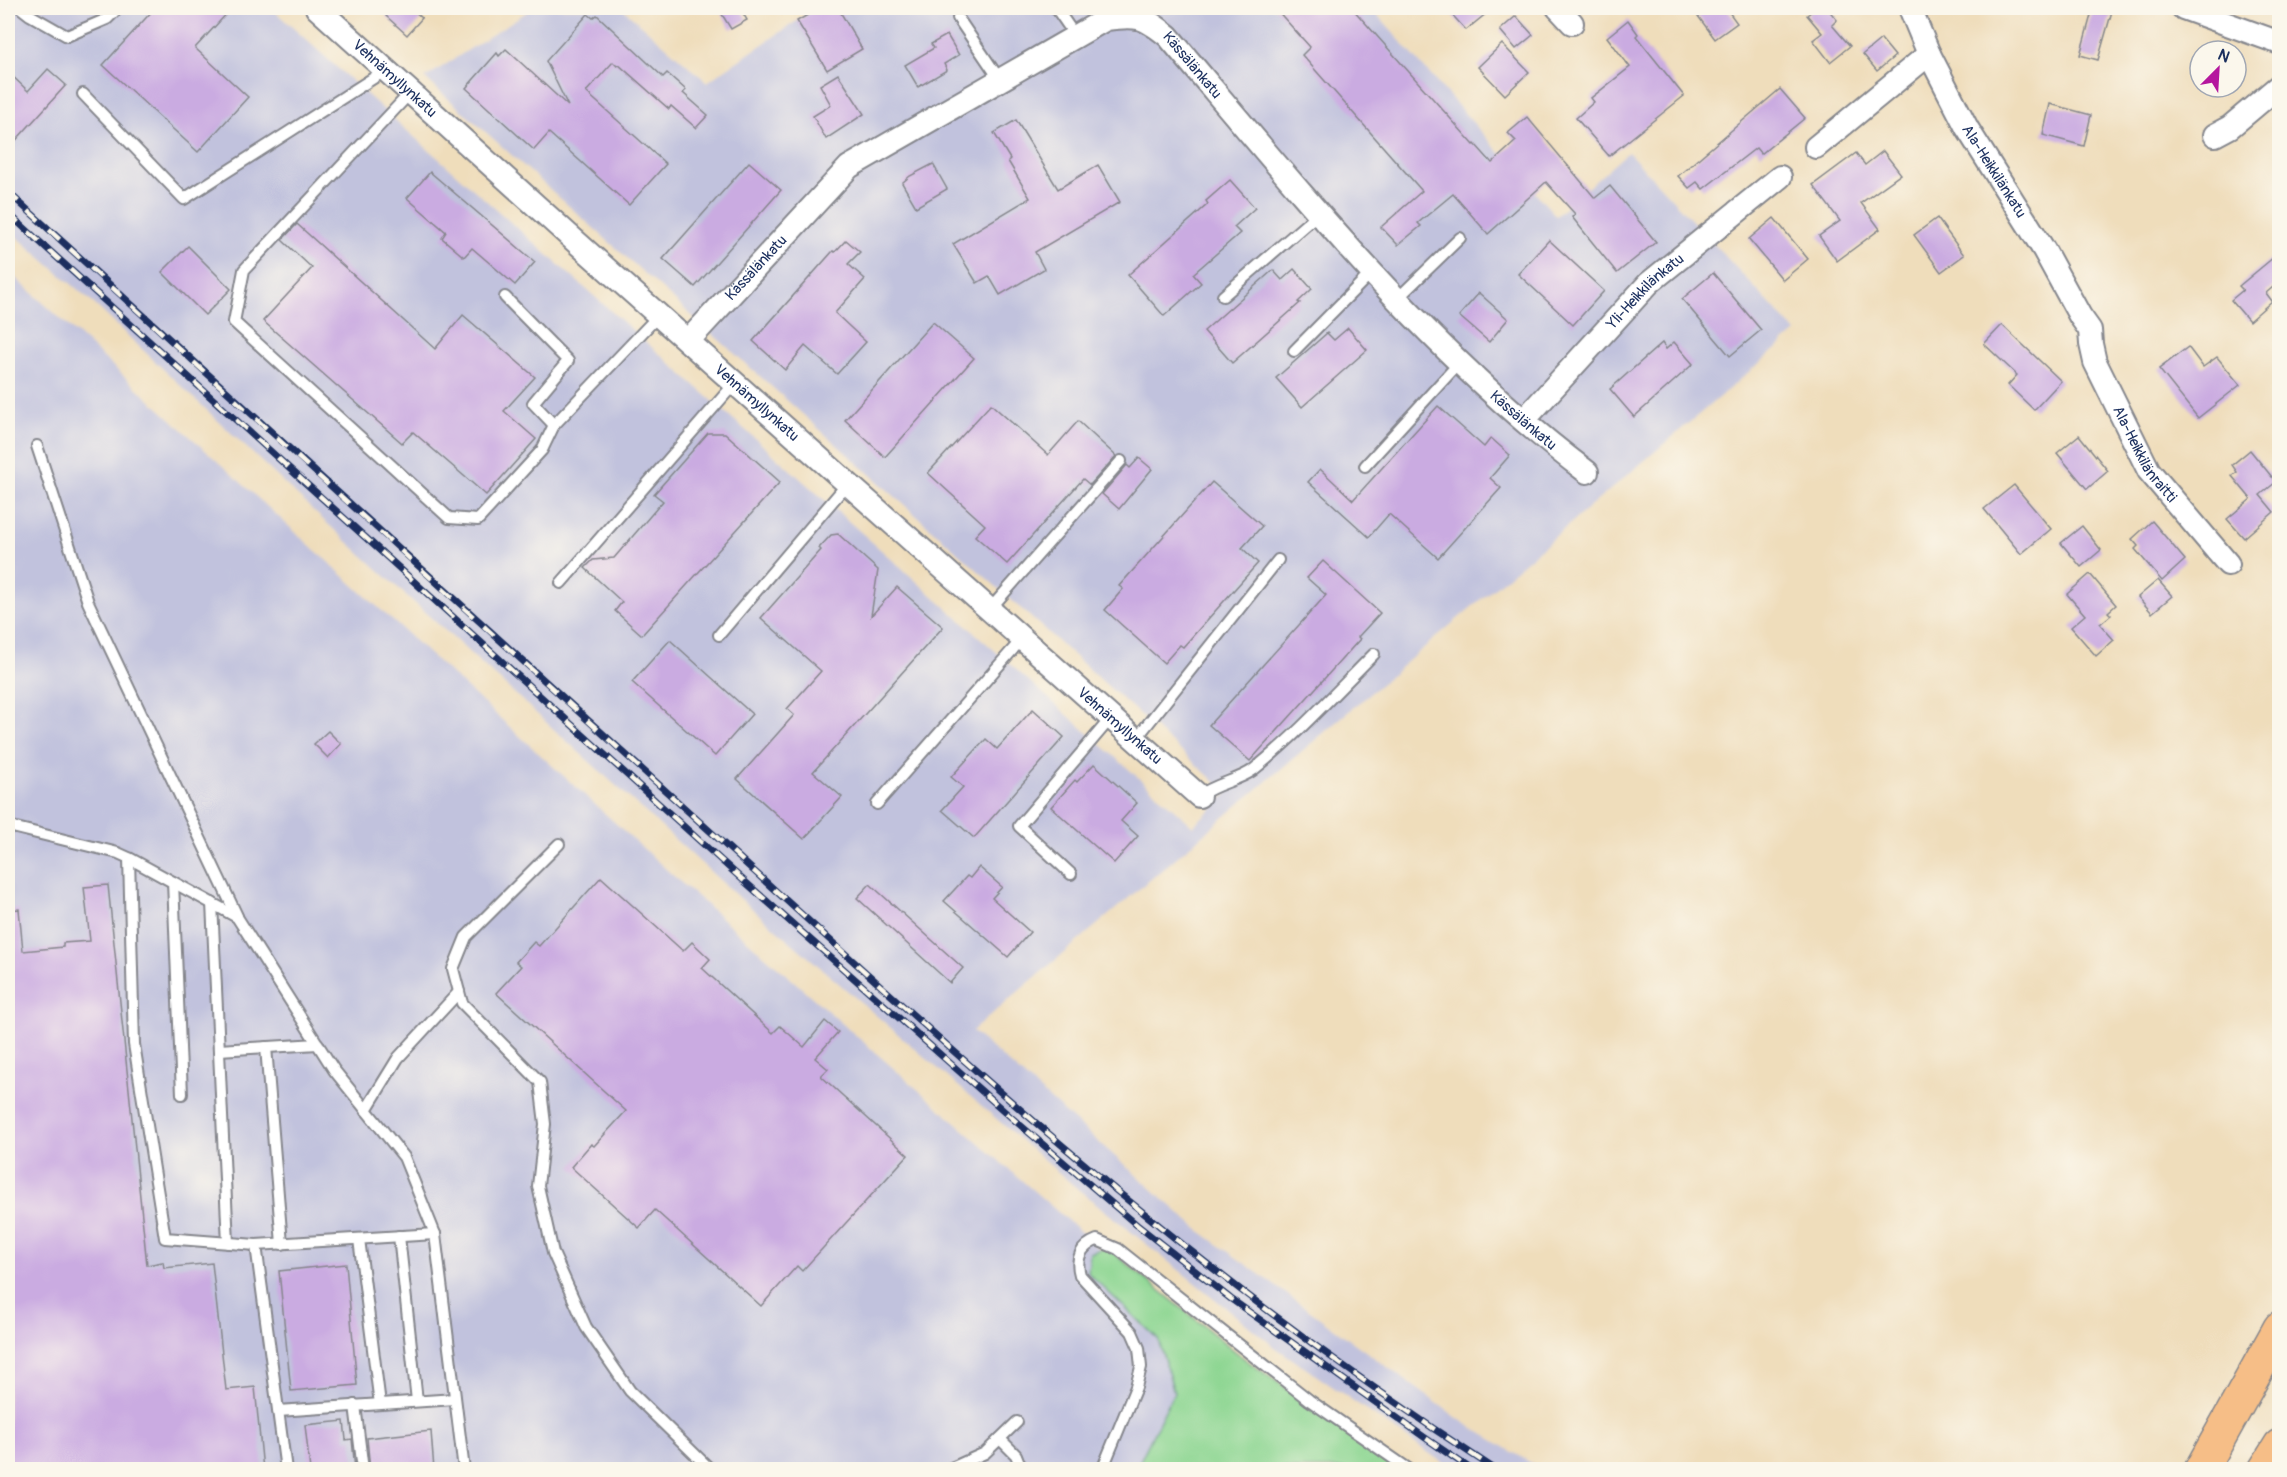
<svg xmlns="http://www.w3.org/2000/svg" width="2287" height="1477" font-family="Pangolin,sans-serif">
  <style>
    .industrial { fill: #c1c2dd }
    .green { fill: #8dd692; stroke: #548278; stroke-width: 1.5 }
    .building { fill: #caabe1 }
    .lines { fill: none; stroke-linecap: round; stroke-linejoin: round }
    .lane-casing { stroke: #85868c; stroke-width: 14 }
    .street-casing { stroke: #85868c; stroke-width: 26 }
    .highway-casing { stroke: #85868c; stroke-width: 36 }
    .lane { stroke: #fff; stroke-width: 10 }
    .street { stroke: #fff; stroke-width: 22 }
    .highway { stroke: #f6be87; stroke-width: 33 }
    .rail-casing { stroke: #1b2f5e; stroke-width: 7 }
    .rail { stroke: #fbf7ec; stroke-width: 4.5; stroke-dasharray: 14; stroke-linecap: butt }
    .labels { text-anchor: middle; stroke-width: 5; stroke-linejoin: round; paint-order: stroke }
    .street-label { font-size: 15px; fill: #1b2f5e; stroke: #fbf7ec }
  </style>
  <rect width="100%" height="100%" fill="#fbf7ec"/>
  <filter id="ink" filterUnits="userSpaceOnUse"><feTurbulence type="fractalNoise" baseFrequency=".0167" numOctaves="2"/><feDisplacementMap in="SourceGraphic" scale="12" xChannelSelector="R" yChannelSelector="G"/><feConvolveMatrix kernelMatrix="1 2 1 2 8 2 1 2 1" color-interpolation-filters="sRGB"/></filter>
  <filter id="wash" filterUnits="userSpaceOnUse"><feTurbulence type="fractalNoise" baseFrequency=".008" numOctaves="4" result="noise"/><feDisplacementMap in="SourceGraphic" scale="24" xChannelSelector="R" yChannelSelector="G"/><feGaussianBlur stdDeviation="1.35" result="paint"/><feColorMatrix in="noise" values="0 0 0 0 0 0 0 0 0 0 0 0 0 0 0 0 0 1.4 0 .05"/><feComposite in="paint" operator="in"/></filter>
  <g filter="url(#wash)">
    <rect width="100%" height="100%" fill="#efddbb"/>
    <g class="industrial">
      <path d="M8 8H271L404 128 1193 826 1228 793 425 78 533 8H622L707 82 816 8H1371L1556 216 1628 152 1796 332 972 1031 1201 1232 1463 1422 1541 1469H1452L1275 1347 1079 1190 734 893 318 515 91 301 8 229Z"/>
      <path d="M8 271 678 880 1224 1357 1154 1469H8Z"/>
    </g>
    <path class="green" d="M1106 1247 1246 1360 1401 1469H1136L1174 1392 1158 1339 1088 1273 1090 1253Z"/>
    <g id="blocks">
      <g class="building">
        <path d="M155 8H232L195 48 248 97 198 152 103 65Z"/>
        <path d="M394 8H411L422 18 407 35 386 16Z"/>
        <path d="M718 8H740L747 20 731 29Z"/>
        <path d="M820 8H838L862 49 827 70 797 21Z"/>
        <path d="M1275 8H1352L1474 145 1475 144 1492 163 1516 141 1508 133 1527 117 1595 198 1610 186 1656 242 1617 273 1572 217 1575 214 1546 182 1488 234 1453 194 1418 223 1421 226 1398 245 1381 227 1422 191 1302 55 1310 47Z"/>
        <path d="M1446 8H1493L1466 30Z"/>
        <path d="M1692 8H1726L1737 23 1715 39Z"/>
        <path d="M1816 8H1827L1837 20 1832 25 1850 46 1830 62 1813 40 1822 33 1807 15Z"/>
        <path d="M2093 8 2112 11 2098 60 2080 55Z"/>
        <path d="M588 14 593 18 597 15 663 77 667 73 686 90 683 93 708 115 696 128 671 106 669 109 619 65 617 66 613 62 586 92 666 164 629 205 549 133 534 150 466 88 497 53 499 56 506 49 568 106 546 61Z"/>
        <path d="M1516 16 1533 35 1516 49 1500 30Z"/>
        <path d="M1628 20 1638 34 1636 36 1684 96 1609 156 1576 118 1594 102 1591 98 1630 67 1607 37Z"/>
        <path d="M947 35 959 55 944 64 947 70 918 87 905 65 934 48 931 44Z"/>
        <path d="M1881 39 1895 56 1877 71 1863 54Z"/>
        <path d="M1502 44 1529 72 1505 95 1478 67Z"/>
        <path d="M48 69 66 85 8 149V72L28 91Z"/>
        <path d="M838 74 864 114 826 139 813 116 831 105 820 85Z"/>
        <path d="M1780 89 1805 118 1761 154 1756 148 1703 189 1697 182 1689 188 1678 176Z"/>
        <path d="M2050 104 2091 115 2084 146 2043 135Z"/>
        <path d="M1016 120 1058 189 1098 165 1120 202 1035 252 1044 269 1000 295 989 276 977 283 953 244 1030 198 1008 161 1010 159 994 133Z"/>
        <path d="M1883 151 1901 174 1861 203 1880 229 1837 261 1819 236 1840 221 1813 185 1856 153 1865 165Z"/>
        <path d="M749 162 781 190 695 287 663 259Z"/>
        <path d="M933 164 947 189 916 207 902 183 910 176Z"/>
        <path d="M430 172 535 262 515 285 472 248 464 257 442 238 446 232 407 198Z"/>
        <path d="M1230 180 1255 208 1234 227 1240 233 1193 274 1201 283 1164 316 1128 275 1208 204 1206 201Z"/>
        <path d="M1774 218 1808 259 1783 280 1749 239Z"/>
        <path d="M1937 218 1964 255 1941 272 1914 235Z"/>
        <path d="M297 224 435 349 463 315 535 377 504 411 536 439 486 495 413 432 402 443 263 321 312 268 282 240Z"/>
        <path d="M846 240 860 252 848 264 865 279 835 313 866 342 837 374 805 346 785 370 753 341 833 251 835 252Z"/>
        <path d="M1549 240 1604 291 1573 325 1518 274Z"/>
        <path d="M188 246 231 289 205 315 162 272Z"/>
        <path d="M2280 252V281L2266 293 2272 301 2249 321 2231 300 2243 290 2239 286Z"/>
        <path d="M1294 269 1312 289 1298 302 1300 303 1232 363 1204 331 1273 270 1282 280Z"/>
        <path d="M1713 273 1761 330 1730 356 1682 299Z"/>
        <path d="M1479 293 1508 319 1489 342 1459 316Z"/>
        <path d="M933 322 974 358 885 457 845 420Z"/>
        <path d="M2002 325 2061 381 2034 410 2008 385 2017 375 1984 344Z"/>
        <path d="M1348 328 1367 350 1302 407 1276 378 1327 333 1334 340Z"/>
        <path d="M1674 342 1693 364 1634 417 1610 389 1662 343 1666 349Z"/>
        <path d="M2188 347 2203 367 2217 357 2240 385 2198 418 2159 369Z"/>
        <path d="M991 404 1048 455 1078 421 1116 456 1090 485 1083 479 1007 564 975 536 985 525 928 473Z"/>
        <path d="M1438 406 1484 447 1491 438 1510 455 1490 478 1501 488 1438 558 1389 514 1369 537 1308 482 1320 469 1353 500Z"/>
        <path d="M708 433H725L780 482 642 635 615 611 622 602 585 568 593 560 614 558 663 501 654 494Z"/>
        <path d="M2079 435 2108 471 2087 489 2057 453Z"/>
        <path d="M2250 450 2276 482 2260 495 2274 512 2244 538 2227 519 2251 499 2232 476 2237 472 2232 465Z"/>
        <path d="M1139 458 1152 469 1119 509 1102 494 1127 465 1130 468Z"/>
        <path d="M1212 482 1262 526 1242 548 1258 563 1183 647 1180 645 1164 663 1105 610 1123 589 1119 586Z"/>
        <path d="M2014 485 2051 529 2021 554 1984 509Z"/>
        <path d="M2152 521 2185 560 2162 581 2135 549 2138 546 2132 539Z"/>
        <path d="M2082 526 2101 550 2081 567 2061 543Z"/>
        <path d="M838 534 878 570 871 616 897 587 943 627 813 772 842 797 804 839 737 779 794 715 787 709 821 671 761 618 821 550 819 548 831 535Z"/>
        <path d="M1323 561 1380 613 1358 637 1360 639 1250 761 1209 725 1326 595 1307 578Z"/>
        <path d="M2090 574 2116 605 2108 612 2111 615 2100 624 2114 640 2096 656 2071 627 2085 615 2067 594Z"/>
        <path d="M2158 580 2172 596 2152 613 2138 597Z"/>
        <path d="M670 640 752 714 715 756 632 682Z"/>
        <path d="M1033 709 1064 737 974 838 942 810 963 787 951 777 986 739 997 749Z"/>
        <path d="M328 731 341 744 328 758 314 744Z"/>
        <path d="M1094 764 1137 803 1121 821 1138 836 1114 863 1051 807 1075 780 1077 782Z"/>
        <path d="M979 867 1002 887 992 898 1030 932 1008 957 944 901 967 876 970 878Z"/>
        <path d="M601 877 683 951 692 942 710 959 702 968 773 1033 780 1026 804 1047 825 1021 838 1032 815 1058 828 1069 821 1076 908 1155 802 1271 797 1266 761 1306 655 1210 639 1228 571 1167 591 1144 594 1146 626 1111 496 993 521 966 516 962 534 942 539 946Z"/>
        <path d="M870 884 963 968 950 983 857 898Z"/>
        <path d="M108 885 147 1265 163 1262 164 1268 212 1263 226 1390 255 1387 263 1470H8V910L19 909 23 951 63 947V943L90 941 84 887Z"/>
        <path d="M346 1264 357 1385 291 1391 279 1271Z"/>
        <path d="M344 1421 346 1440 352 1439 355 1470H310L305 1425Z"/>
        <path d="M431 1431 434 1470H370L367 1438Z"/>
      </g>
    </g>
  </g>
  <g filter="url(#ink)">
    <use href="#blocks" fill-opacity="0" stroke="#85868c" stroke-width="1.5"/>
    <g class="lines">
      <g class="lane-casing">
        <g id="lane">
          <path d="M21 8 30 15 67 36 107 19 118 8"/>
          <path d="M1056 8 1076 37"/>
          <path d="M958 18 1000 80"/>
          <path d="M411 92 244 270 234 322 449 518 478 520 542 450 554 425 659 315"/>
          <path d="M83 94 184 199 386 70"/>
          <path d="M1223 296 1319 213"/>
          <path d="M505 297 568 361 533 403 554 425"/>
          <path d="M1397 299 1460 238"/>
          <path d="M1294 351 1372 272"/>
          <path d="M37 446 88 602 237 916"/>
          <path d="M1365 466 1459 363"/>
          <path d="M561 583 735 383"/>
          <path d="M990 609 1121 461"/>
          <path d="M719 635 848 483"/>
          <path d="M1135 740 1278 560"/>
          <path d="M1199 796C1216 783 1238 781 1253 770 1296 736 1335 693 1374 654"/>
          <path d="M877 804 1022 639"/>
          <path d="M8 826 118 853 129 858 237 917 334 1070 404 1157 435 1234 256 1245 165 1238 134 1044 129 858"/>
          <path d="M559 844 466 937 453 969 462 1003 540 1082 545 1124 538 1186 553 1253 586 1327 630 1391 711 1470"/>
          <path d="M1071 874 1019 826 1111 718"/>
          <path d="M173 882 182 1094"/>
          <path d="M212 903 228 1243"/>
          <path d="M266 1047 282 1244"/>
          <path d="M219 1050 318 1044"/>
          <path d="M366 1110 398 1058 459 992"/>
          <path d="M435 1234 464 1470"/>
          <path d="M399 1236 417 1401"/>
          <path d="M359 1239 380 1404"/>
          <path d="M256 1245 286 1470"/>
          <path d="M355 1405 363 1470"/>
          <path d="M278 1411 455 1399"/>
          <path d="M1000 1439 1016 1455 1022 1470"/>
          <path d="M947 1470 985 1453 1017 1422"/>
          <path d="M1102 1470 1136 1387 1141 1367 1139 1348 1132 1332 1080 1275C1075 1258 1081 1246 1097 1240L1118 1249 1309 1400 1410 1470"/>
        </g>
      </g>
      <g class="street-casing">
        <g id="street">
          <path id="s1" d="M317 8 574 240 1199 796"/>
          <path d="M1558 8 1572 23"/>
          <path id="s2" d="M1910 8 1929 54 1967 128 2044 250 2080 316 2090 330 2091 344 2095 362 2149 471 2228 564"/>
          <path d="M2183 8 2280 43"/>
          <path d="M2215 135 2230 127 2280 85"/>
          <path d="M1816 147 1929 54"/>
          <path id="s3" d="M688 341 849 167 1106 19C1138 15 1143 16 1168 36 1298 189 1425 350 1587 472"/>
          <path id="s4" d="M1524 420 1649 283 1780 177"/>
        </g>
      </g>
      <g class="highway-casing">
        <g id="highway">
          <path d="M2201 1470 2280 1328"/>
          <path d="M2265 1470 2280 1446"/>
        </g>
      </g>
      <use href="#lane" class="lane"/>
      <use href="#street" class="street"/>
      <use href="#highway" class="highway"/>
      <g class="rail-casing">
        <g id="rail">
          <path d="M8 192C238 403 469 613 701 823 847 955 992 1090 1145 1214 1257 1306 1375 1391 1496 1470"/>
          <path d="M8 213 734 872 1012 1118 1137 1225 1231 1299 1424 1437 1472 1470"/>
        </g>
      </g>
      <use href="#rail" class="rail"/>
    </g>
  </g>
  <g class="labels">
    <g class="street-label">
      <text dy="5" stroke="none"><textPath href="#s3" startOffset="639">Kässälänkatu</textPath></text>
      <text dy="5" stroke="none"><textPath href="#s1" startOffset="105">Vehnämyllynkatu</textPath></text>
      <text dy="5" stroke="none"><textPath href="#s2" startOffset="184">Ala-Heikkilänkatu</textPath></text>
      <text dy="5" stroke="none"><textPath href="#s3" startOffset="100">Kässälänkatu</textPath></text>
      <text dy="5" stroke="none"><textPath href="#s4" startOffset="177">Yli-Heikkilänkatu</textPath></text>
      <text dy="5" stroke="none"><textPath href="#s1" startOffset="591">Vehnämyllynkatu</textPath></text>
      <text dy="5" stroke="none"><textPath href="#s3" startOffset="1125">Kässälänkatu</textPath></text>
      <text dy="5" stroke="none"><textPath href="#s2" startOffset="507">Ala-Heikkilänraitti</textPath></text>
      <text dy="5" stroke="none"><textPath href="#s1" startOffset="1077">Vehnämyllynkatu</textPath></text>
    </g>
  </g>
  <rect width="2287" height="1477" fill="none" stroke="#fbf7ec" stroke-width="30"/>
  <g transform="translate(2218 69) rotate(24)"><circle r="28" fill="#fbf7ec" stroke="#a1a7b3" stroke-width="1.5"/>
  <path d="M0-4.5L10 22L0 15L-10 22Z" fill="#b5179e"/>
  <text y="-9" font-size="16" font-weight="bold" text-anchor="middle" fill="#1b2f5e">N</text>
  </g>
</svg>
